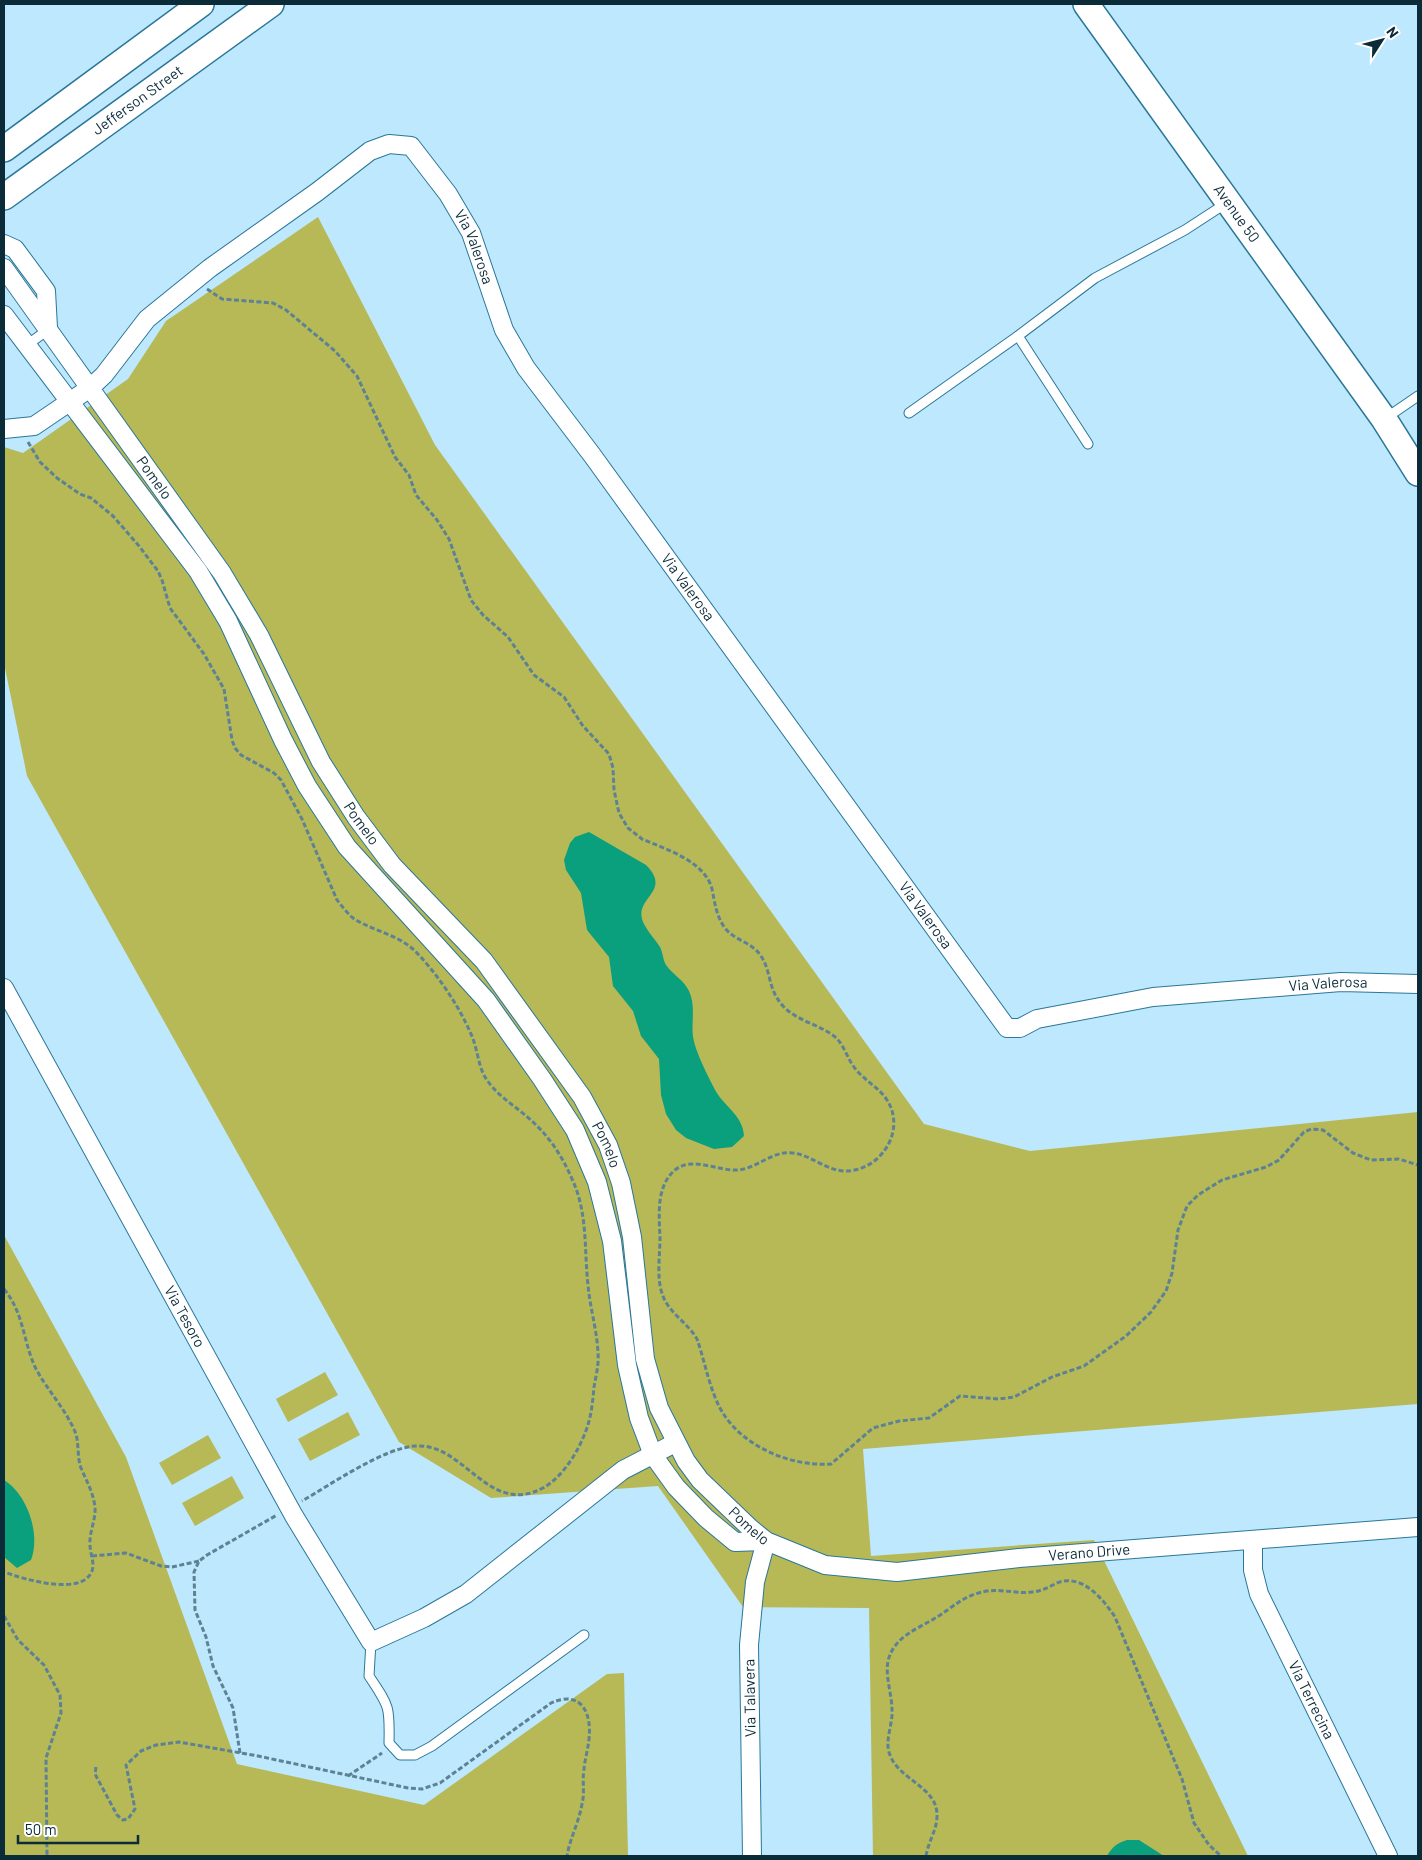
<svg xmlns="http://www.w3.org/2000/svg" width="1422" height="1860" font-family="Barlow,sans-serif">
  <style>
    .green { fill: #b7b957 }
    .water { fill: #0a9f7d }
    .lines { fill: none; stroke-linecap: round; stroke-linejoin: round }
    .service-casing { stroke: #2b7798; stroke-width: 11 }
    .minor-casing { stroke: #2b7798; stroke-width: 20 }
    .secondary-casing { stroke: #2b7798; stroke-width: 28 }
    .path { stroke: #5d8293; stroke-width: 3; stroke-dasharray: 5 2.5; stroke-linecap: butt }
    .service { stroke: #fff; stroke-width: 9 }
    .minor { stroke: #fff; stroke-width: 18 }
    .secondary { stroke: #fff; stroke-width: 25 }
    .labels { text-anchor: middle; stroke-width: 4; stroke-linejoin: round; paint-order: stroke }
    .street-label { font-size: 15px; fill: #0b2b39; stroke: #fff }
  </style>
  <rect width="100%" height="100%" fill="#bde8fe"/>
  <g class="green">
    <path d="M318 217 435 445 924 1124 1030 1151 1418 1112V1404L863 1449 871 1556 1094 1540 1248 1856H873L869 1608 743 1607 658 1486 491 1498 399 1442 27 776 4 663V447L23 453 128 379 166 321Z"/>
    <path d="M4 1235 126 1457 237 1764 424 1805 607 1674 624 1673 628 1856H4Z"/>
    <path d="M325 1372 338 1395 288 1422 276 1399Z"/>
    <path d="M348 1412 360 1435 310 1461 298 1439Z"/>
    <path d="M208 1435 221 1458 172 1485 159 1463Z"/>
    <path d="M232 1476 244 1498 195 1526 182 1503Z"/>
  </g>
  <g class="water">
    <path d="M589 832 646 865C673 892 633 897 643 922 647 931 655 939 660 947 663 953 663 960 666 965 673 975 684 980 689 991 696 1006 691 1022 693 1037 696 1053 706 1072 713 1086 722 1106 743 1114 744 1136L732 1147 714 1149 686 1138 676 1130 666 1114 661 1095 659 1059 641 1036 633 1011 613 986 609 957 587 930 581 893 566 870 564 860 570 843 575 837Z"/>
    <path d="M4 1480C27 1494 41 1534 31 1560L17 1568 4 1557Z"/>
    <path d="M1127 1840H1139L1164 1856H1107C1112 1847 1117 1843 1127 1840Z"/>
  </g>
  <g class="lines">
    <g class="service-casing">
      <g id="service">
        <path d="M1018 336 1088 444"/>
        <path d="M27 345 49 329"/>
        <path d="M909 413 1018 336 1095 278 1185 230 1228 202"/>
        <path d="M1386 418 1418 396"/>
        <path d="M371 1642 369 1676C389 1706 390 1706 389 1743L400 1755H415L432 1746 584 1635"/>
      </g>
    </g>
    <g class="minor-casing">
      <g id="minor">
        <path d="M4 244 15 249 46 291 48 328"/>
        <path id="s1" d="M4 268 222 573 259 635 321 762 356 817 392 865 484 961 582 1097 608 1145 621 1183 632 1237 645 1359 659 1408 686 1461 700 1480 750 1528 766 1541 825 1565 897 1572 1019 1558 1418 1527"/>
        <path d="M4 315 198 571 228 621 283 740 307 786 347 847 486 1000 542 1079 575 1130 597 1182 612 1241 627 1365 639 1418 653 1455 676 1487 706 1518 735 1542 766 1541"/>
        <path id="s2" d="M4 429 34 426 90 388 104 375 147 319 210 268 317 192 370 151 389 144 411 146 448 194 471 233 504 330 526 368 592 455 1007 1028H1020L1037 1019 1153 997 1341 982 1418 984"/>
        <path id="s3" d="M4 988 294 1516 371 1642 424 1618 466 1594 623 1470 675 1443"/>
        <path id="s4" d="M1253 1541V1570L1259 1594 1388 1856"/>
        <path d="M752 1856 749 1645 755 1582 766 1541"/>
      </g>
    </g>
    <g class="secondary-casing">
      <g id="secondary">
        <path id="s5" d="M1086 4 1384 419 1418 473"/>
        <path d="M4 149 201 4"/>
        <path id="s6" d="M4 197 271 4"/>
      </g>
    </g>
    <g class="path">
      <path d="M207 289 222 299 273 303 286 310 335 351 357 376 395 457 409 475 416 495 437 520 449 539 471 600 483 615 508 637 534 675 564 697 583 726 609 754 613 768 614 790 619 813 628 828 642 839C665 849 705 861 712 889 715 903 716 916 725 928 735 941 752 942 761 956 772 973 767 988 783 1006 797 1021 818 1024 834 1036 843 1043 846 1055 852 1064 861 1079 878 1086 887 1100 907 1131 880 1172 844 1171 825 1170 811 1155 793 1153 772 1150 757 1169 737 1170 718 1171 692 1156 675 1170 656 1186 659 1215 660 1237 660 1256 656 1279 663 1296 669 1313 688 1323 697 1339 705 1362 709 1387 720 1408 740 1446 791 1467 831 1464L873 1428 899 1421 929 1418 960 1396 999 1399 1014 1397 1052 1377 1084 1366 1126 1336 1151 1312 1166 1291 1172 1273 1178 1230 1187 1206 1198 1195 1222 1180 1266 1167 1279 1160 1304 1132 1311 1129 1323 1130 1353 1153 1371 1160 1399 1159 1418 1165"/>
      <path d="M28 442 40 462 57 478 80 494 91 498 113 516 139 546 158 571 162 580 170 608 204 654 224 689 232 740 235 748 241 755 274 773 281 780 302 819 337 900C342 906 347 913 353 918 374 932 399 934 417 953 438 975 459 1006 471 1034 478 1049 478 1068 487 1080 499 1098 519 1108 534 1123 551 1139 563 1158 572 1179 588 1213 584 1249 588 1285 590 1308 597 1330 598 1353 599 1364 596 1376 594 1387 593 1398 592 1410 589 1421 583 1444 565 1476 543 1488 488 1517 465 1443 416 1446 385 1447 330 1485 302 1501"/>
      <path d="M4 1289C24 1313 23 1342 36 1369 48 1391 67 1411 76 1434 79 1445 77 1457 81 1468 87 1482 93 1492 95 1507 96 1520 89 1532 90 1545 90 1554 95 1562 92 1571 82 1597 23 1579 4 1572"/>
      <path d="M92 1556 126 1553 161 1566 172 1567 199 1561"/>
      <path d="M4 1616 18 1640 44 1665 60 1695 61 1713 46 1758 47 1856"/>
      <path d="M240 1753 233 1708 213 1666 206 1637 195 1610 194 1572 199 1561 207 1555 277 1515"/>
      <path d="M96 1767 95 1774 117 1815 123 1820 128 1819 135 1809 126 1765 141 1751 156 1745 179 1742 258 1756 408 1788 422 1789 440 1783 551 1703C580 1690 592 1711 589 1739 588 1749 585 1759 584 1769 582 1781 585 1793 582 1804 579 1822 570 1838 567 1856"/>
      <path d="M348 1776 382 1753"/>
      <path d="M926 1856C928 1842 937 1830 937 1816 938 1787 899 1780 890 1755 884 1741 893 1725 892 1710 892 1695 885 1676 888 1661 894 1636 918 1629 937 1617 956 1605 964 1595 987 1591 1003 1589 1017 1594 1032 1592 1042 1591 1049 1587 1057 1583 1082 1573 1103 1599 1115 1617L1182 1779 1194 1823 1209 1845 1221 1856"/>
    </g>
    <use href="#service" class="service"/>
    <use href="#minor" class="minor"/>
    <use href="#secondary" class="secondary"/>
  </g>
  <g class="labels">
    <g class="street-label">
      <text dy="5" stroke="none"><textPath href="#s6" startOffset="165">Jefferson Street</textPath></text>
      <text dy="5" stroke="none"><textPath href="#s5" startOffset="258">Avenue 50</textPath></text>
      <text dy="5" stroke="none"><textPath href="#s2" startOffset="629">Via Valerosa</textPath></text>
      <text dy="5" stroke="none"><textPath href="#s1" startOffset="258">Pomelo</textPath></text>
      <text dy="5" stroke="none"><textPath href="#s2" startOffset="1034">Via Valerosa</textPath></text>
      <text dy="5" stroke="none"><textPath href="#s1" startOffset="662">Pomelo</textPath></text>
      <text dy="5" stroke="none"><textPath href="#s2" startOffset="1439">Via Valerosa</textPath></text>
      <text dy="5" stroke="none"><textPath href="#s2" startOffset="1904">Via Valerosa</textPath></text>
      <text dy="5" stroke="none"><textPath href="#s1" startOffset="1068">Pomelo</textPath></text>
      <text dy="5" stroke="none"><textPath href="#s3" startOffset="375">Via Tesoro</textPath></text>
      <text dy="5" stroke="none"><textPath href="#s1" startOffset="1488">Pomelo</textPath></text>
      <text dy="5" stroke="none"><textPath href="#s1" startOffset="1840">Verano Drive</textPath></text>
      <text transform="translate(750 1698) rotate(-91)" y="5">Via Talavera</text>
      <text dy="5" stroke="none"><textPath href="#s4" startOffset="172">Via Terrecina</textPath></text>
    </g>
  </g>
  <rect width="1422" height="1860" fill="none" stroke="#0b2b39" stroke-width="10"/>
  <g transform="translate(1382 40) rotate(54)" stroke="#ffffff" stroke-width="4" paint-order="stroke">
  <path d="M0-4L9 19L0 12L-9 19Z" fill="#0b2b39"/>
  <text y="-8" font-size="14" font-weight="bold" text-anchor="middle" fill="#0b2b39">N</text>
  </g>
  <path d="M18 1835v8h120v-8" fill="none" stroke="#0b2b39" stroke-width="2.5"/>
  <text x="25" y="1835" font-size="15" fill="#0b2b39" stroke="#ffffff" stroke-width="4" paint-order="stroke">50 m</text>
</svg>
